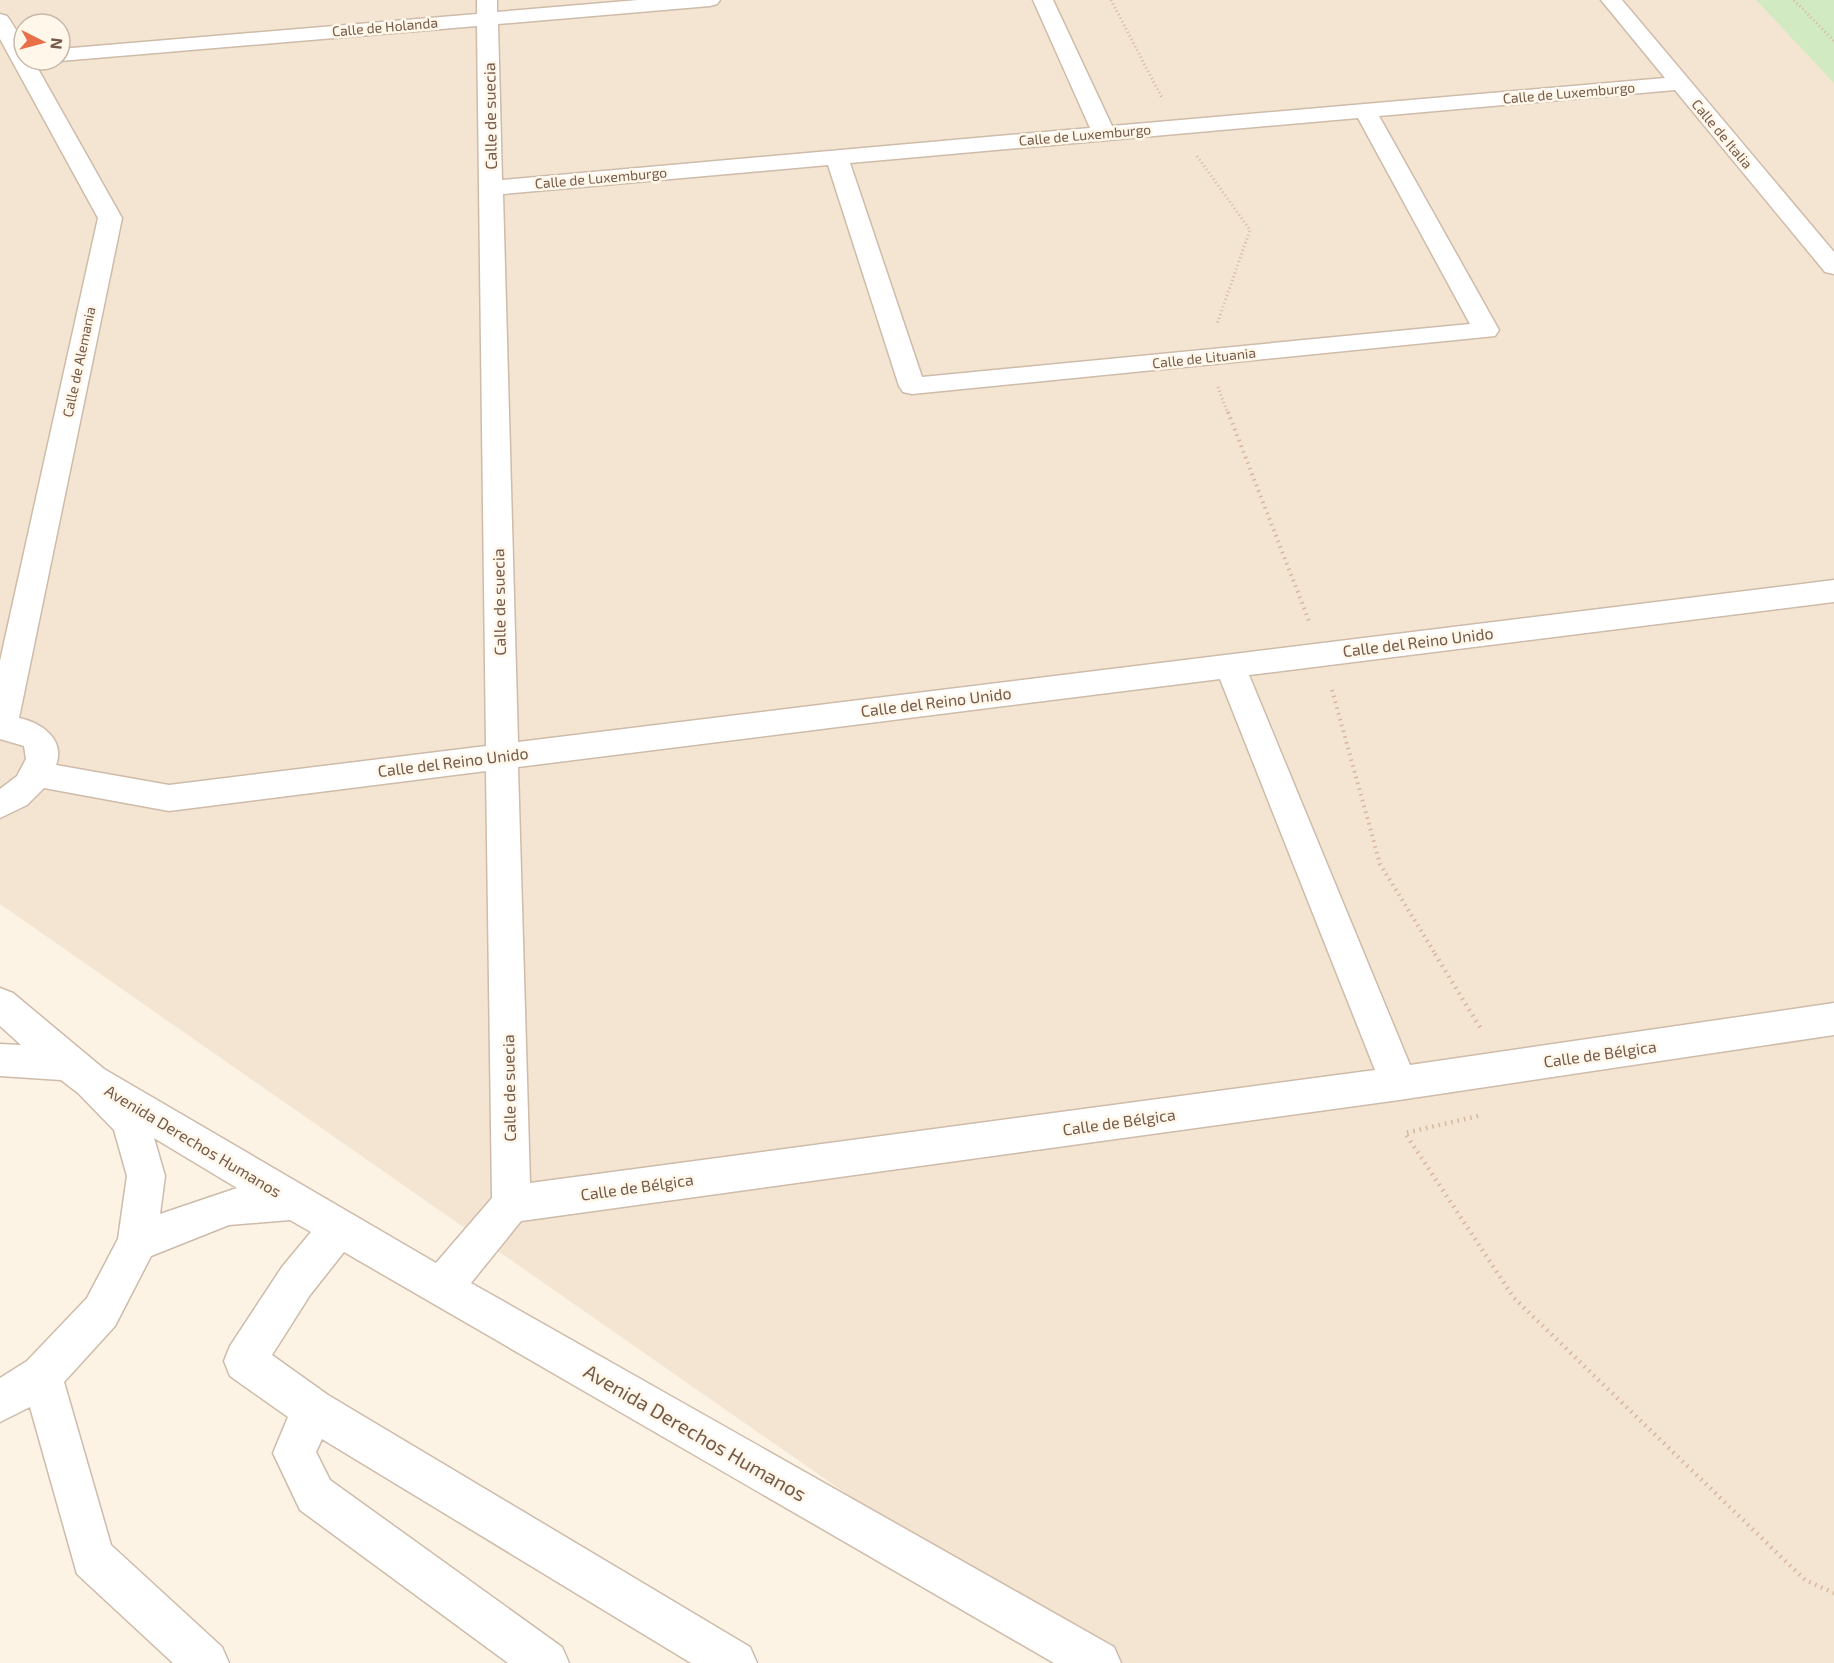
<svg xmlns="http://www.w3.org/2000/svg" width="1834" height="1663" font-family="'Exo 2',sans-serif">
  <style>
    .residential { fill: #f4e5d2; fill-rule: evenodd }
    .green { fill: #d2eac2 }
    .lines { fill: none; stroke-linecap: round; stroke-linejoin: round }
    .minor-casing { stroke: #cebbaa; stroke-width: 3 }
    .path-far2 { stroke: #d7b69e; stroke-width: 3; stroke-dasharray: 1 3; stroke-linecap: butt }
    .path-far1 { stroke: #d7b69e; stroke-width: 4; stroke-dasharray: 1.5 4.5; stroke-linecap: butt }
    .path { stroke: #d7b69e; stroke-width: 4.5; stroke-dasharray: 1.5 5; stroke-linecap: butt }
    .minor { fill: #fff; fill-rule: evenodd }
    .labels { text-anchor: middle; stroke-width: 5; stroke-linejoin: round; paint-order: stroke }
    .far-street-label { font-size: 14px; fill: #755a49; stroke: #fff7ea }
    .street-label { font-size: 16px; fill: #755a49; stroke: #fff7ea }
    .near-street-label { font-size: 20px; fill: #755a49; stroke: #fff7ea }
  </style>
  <rect width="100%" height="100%" fill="#fcf3e4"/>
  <path class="residential" d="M0 0H1834V1663H1121L950 1566 0 904ZM24 24H60V60H24Z"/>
  <path class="green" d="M1756 0H1834V83Z"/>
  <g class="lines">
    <g class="minor-casing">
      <path id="minor" d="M477 0H497V12L638 0H720L717 4 710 6 498 24 502 180 1090 128 1033 0H1053L1112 126 1665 78 1601 0H1622L1834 252V274L1825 272 1675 90 1379 116 1499 330 1495 336 912 394 903 392 899 386 828 165 503 194 518 742 1834 580V602L1249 675 1410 1065 1834 1003V1035L1399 1100 521 1221 471 1283 1114 1647 1121 1663H1054L344 1252 310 1295 272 1355 328 1395 750 1647 757 1663H691L322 1439 316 1452 330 1480 562 1647 569 1663H508L300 1510 273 1453 288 1417 230 1376 224 1361 230 1346 282 1267 311 1232 290 1220 229 1225 151 1256 115 1326 64 1382 111 1545 222 1647 229 1663H173L77 1574 30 1407 0 1422V1378L27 1361 87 1298 118 1239 127 1176 114 1130 78 1093 61 1080 0 1076V1044L21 1045 0 1026V988L13 993 104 1069 436 1263 492 1198 486 771 169 811 44 788 27 805 0 818V789L17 776 26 759 24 746 0 739V661L98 218 0 39V14L7 16C17 30 24 42 24 60H33L122 218 19 718C40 722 66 739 56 765L169 785 486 746 477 26 60 61 55 60H60V49L477 14ZM1358 118 1470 324 922 377 850 163ZM1220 679 1375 1070 530 1183 518 767ZM154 1138 237 1188 160 1214 165 1176Z"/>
    </g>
    <g class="path-far2">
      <path d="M1111 0 1162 98"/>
      <path d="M1794 0 1834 41"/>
      <path d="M1197 156 1250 230 1217 324"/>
      <path d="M1218 387 1228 414"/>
    </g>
    <g class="path-far1">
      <path d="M1228 412 1309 621"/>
      <path d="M1332 690 1380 864 1436 955"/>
    </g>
    <g class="path">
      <path d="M1435 954 1481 1029"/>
      <path d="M1478 1116 1405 1133 1514 1298 1805 1580 1834 1593"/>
    </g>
    <use href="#minor" class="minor"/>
  </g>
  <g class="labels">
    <g class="far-street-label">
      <text transform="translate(385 27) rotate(-5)" y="5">Calle de Holanda</text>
      <text transform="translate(1569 93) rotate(-5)" y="5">Calle de Luxemburgo</text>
      <text transform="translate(1722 134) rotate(50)" y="5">Calle de Italia</text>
      <text transform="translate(1085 135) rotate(-5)" y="5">Calle de Luxemburgo</text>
      <text transform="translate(601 178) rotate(-5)" y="5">Calle de Luxemburgo</text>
      <text transform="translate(1204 358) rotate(-6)" y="5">Calle de Lituania</text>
      <text transform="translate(79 362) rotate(-78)" y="5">Calle de Alemania</text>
    </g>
    <g class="street-label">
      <text transform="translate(490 116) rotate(-91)" y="6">Calle de suecia</text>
      <text transform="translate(499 602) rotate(-91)" y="6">Calle de suecia</text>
      <text transform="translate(1418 642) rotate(-7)" y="6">Calle del Reino Unido</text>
      <text transform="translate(936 702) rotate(-7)" y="6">Calle del Reino Unido</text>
      <text transform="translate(453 762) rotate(-7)" y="6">Calle del Reino Unido</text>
      <text transform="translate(1600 1054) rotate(-8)" y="6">Calle de Bélgica</text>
      <text transform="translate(509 1088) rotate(-91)" y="6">Calle de suecia</text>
      <text transform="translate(1119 1122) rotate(-8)" y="6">Calle de Bélgica</text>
      <text transform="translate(193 1141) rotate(31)" y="6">Avenida Derechos Humanos</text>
      <text transform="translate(637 1187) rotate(-8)" y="6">Calle de Bélgica</text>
    </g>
    <g class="near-street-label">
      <text transform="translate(695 1433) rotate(30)" y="7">Avenida Derechos Humanos</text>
    </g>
  </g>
  <g transform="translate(42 42) rotate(96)"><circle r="28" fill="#fff7ea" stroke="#c8b8aa" stroke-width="1.5"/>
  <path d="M0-4.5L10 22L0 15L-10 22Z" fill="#e86f48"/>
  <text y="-9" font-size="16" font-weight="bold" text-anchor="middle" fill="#755a49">N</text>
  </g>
</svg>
